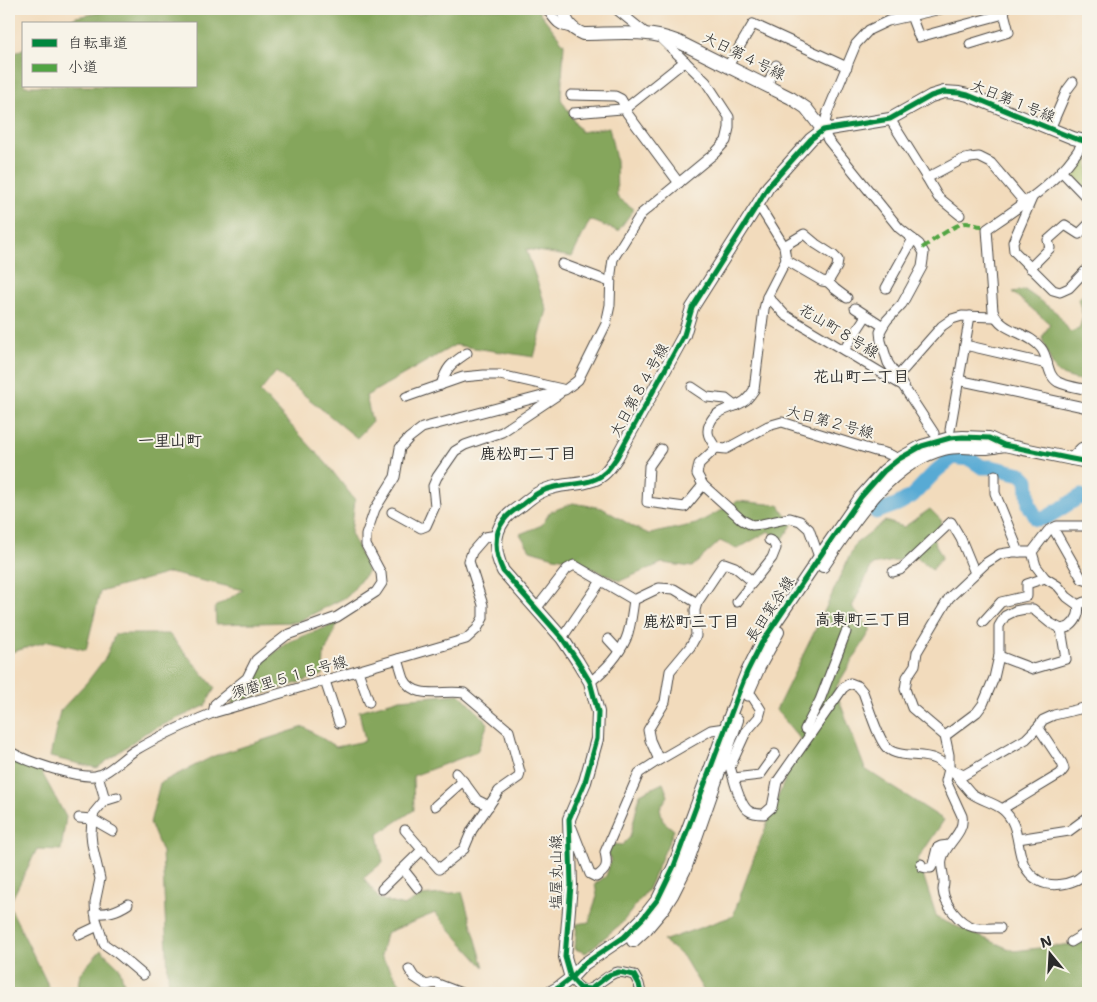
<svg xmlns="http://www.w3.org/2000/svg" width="1097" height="1002" font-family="'Shantell Sans','Klee One',sans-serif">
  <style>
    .green { fill: #a7c066; stroke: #697648 }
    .forest { fill: #85a65b; stroke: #586843 }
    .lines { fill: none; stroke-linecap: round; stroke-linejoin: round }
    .river { stroke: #59aad4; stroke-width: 15 }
    .street-casing { stroke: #494541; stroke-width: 11 }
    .secondary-casing { stroke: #494541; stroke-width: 14 }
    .street { stroke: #fff; stroke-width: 9 }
    .secondary { stroke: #fff; stroke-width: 12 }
    .quiet { stroke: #51a443; stroke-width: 4; stroke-dasharray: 8 4; stroke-linecap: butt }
    .cycleway-casing { stroke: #f7f3e8; stroke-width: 8 }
    .cycleway { stroke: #00873e; stroke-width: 5 }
    .labels { text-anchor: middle; stroke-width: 4; stroke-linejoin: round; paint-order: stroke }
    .street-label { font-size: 15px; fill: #2b2b2b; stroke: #f7f3e8 }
    .neighbourhood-label { font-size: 16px; font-weight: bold; fill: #2b2b2b; stroke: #f7f3e8 }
  </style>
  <rect width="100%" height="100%" fill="#f7f3e8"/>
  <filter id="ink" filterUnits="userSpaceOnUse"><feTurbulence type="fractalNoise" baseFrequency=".02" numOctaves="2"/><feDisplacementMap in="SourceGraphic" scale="10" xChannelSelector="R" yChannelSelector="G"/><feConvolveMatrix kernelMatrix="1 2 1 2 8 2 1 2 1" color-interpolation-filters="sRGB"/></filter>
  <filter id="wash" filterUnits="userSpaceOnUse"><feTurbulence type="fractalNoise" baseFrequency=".0096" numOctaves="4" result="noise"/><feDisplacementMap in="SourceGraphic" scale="20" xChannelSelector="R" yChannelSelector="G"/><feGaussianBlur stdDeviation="1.12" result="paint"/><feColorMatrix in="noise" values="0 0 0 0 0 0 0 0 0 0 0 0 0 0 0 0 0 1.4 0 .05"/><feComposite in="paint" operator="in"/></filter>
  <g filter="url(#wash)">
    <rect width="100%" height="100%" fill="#f2dbbc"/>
    <path class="green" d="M1088 147V185L1086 188 1067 171Z"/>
    <g class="forest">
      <path d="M120 9H379L418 14 450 9H537L564 44 561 99 581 132 609 127 616 160 617 197 634 209 618 231 590 220 572 257 526 249 547 310 534 357 455 345 366 396 372 422 357 438 276 372 260 392 326 463 355 500 351 533 368 571 348 596 297 622 216 624 215 607 243 590 169 573 100 592 86 650 49 641 9 653V57L24 48V86H196V24H65L76 17Z"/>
      <path d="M1025 290 1057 313 1070 332 1079 329 1083 316 1078 299 1088 291V382C1080 380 1063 377 1057 372 1051 366 1046 347 1042 338L1050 324 1012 292Z"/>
      <path d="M738 501 779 505 792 525 781 542 769 531 737 549 720 541 692 567 662 563 620 581 574 560 554 557 530 550 520 534 542 525 550 512 573 503 602 508 634 527 649 534 696 524Z"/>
      <path d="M930 509 942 521 933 539 942 557 932 570 916 557 872 565 852 607 871 630 835 689 865 769 944 820 918 859 937 918 1014 951 1072 944 1088 937V993H705L683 956 663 941 733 916 757 849 801 740 776 710 823 614 855 544 885 521 904 527Z"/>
      <path d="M338 623 324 655 323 675 230 704 253 681 265 660 288 642Z"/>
      <path d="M115 634H169L215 688 205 706 145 733 97 768 50 757 60 711 87 682 106 657Z"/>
      <path d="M460 694 488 723 477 752 413 776 414 810 378 834 383 862 364 878 379 899 404 906 421 896 462 892 484 967 435 913 386 933 381 956 402 986 388 993H169L162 852 150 823 160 783 214 756 304 727 336 747 365 741 359 711 400 699Z"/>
      <path d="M9 757 41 771 66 817 61 850 37 849 9 905 51 991 54 993H9Z"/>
      <path d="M663 783 668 796 660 808 663 821 674 830 648 889 622 923 586 953 575 949 577 924 589 922 597 896 595 884 606 876 611 860 607 853 611 844 622 845 630 837 640 794Z"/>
      <path d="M101 950 119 967 127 993H77L80 973Z"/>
    </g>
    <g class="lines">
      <path class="river" d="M876 512 898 504 912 496 936 471 953 457 970 459 982 467H991L1021 474 1027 480 1029 505 1037 519 1046 518 1081 496 1088 500"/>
    </g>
  </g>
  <g filter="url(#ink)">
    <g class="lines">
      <g class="street-casing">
        <g id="street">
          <path d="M547 9C555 20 557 26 572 28"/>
          <path d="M616 9 647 34"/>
          <path d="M911 16 919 37 1004 14"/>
          <path d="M970 44 1009 32 1003 9"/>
          <path d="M728 66 753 24 847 67"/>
          <path d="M767 86 776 65"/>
          <path d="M571 95 615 96 621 99 626 108 622 109 573 113"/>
          <path d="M890 119 927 178 938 197 960 215"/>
          <path d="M1050 129 1067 90 1073 82"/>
          <path d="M1084 141C1063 179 1022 205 987 229L993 311C1001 333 1028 331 1041 348 1049 357 1046 375 1058 382 1066 386 1079 388 1088 390"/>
          <path d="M1061 171 1088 199"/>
          <path d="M927 178 961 160 970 158 979 157 991 163 1025 203"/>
          <path d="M679 183 627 113 626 108 685 61"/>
          <path d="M1032 198 1013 242 1014 251 1053 290 1060 292 1069 288 1088 268"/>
          <path d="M758 204 784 246 786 260 767 297 764 309 754 390C752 393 749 397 746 400 735 409 716 408 710 423 705 433 710 439 716 448L726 449 768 426 782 422 875 451C884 452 894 455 901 462"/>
          <path d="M784 246 804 234 816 244 833 255 838 260 837 267 828 282 822 281 786 260"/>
          <path d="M562 264 610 282"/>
          <path d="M1030 268 1050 248 1048 240 1065 225 1079 234 1088 225"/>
          <path d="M828 282 835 289 847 298"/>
          <path d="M886 288 913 239"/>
          <path d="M767 297 774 303 785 315 900 384"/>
          <path d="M855 308 883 326"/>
          <path d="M965 345 1047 364"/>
          <path d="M844 350 866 316"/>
          <path d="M897 377 942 326 952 319 962 316 995 317"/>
          <path d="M958 380 1088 408"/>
          <path d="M441 385C447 366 451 364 467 353"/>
          <path d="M692 387 707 397 726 399 735 406"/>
          <path d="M406 397 463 377 484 375H500L562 389"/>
          <path d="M950 430 970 316"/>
          <path d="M934 433 888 363 881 341 880 332 883 326 887 320 902 304 922 267 924 253 919 244 899 228 828 140 823 130 828 111 856 44 869 30 888 21 941 9"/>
          <path d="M716 448 699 464 697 474 703 485 742 520 752 525 762 524 790 518 800 521 809 529 819 557"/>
          <path d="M661 449 649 466 647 502 685 507 703 485"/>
          <path d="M995 475V493L1019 552"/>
          <path d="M392 512 421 528 426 526 435 506 433 486 437 477 455 451 465 445 502 432 559 394"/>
          <path d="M1053 528 1082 579 1088 581"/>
          <path d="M1032 552 1036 566 1045 578 1058 586 1067 597 1078 605 1084 602 1088 603"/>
          <path d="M893 572 900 570 951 522 961 539 975 573"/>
          <path d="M737 602 772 558 776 548 773 542 769 540"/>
          <path d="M697 603 724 563 735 567 753 582"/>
          <path d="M536 609 567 569 574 565 634 600"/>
          <path d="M983 622 1001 602 1027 596V584L1045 578"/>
          <path d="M562 638 601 581"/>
          <path d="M608 639 619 651"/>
          <path d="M999 656 1033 669 1066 659 1061 629"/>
          <path d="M398 659C400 666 402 673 404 679 415 701 445 689 464 693L509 731 520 772 519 777 499 791 472 830 464 849 439 869 405 830"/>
          <path d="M358 671 369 702"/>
          <path d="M325 681 339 723"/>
          <path d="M590 682C604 671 619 655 626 639 631 627 632 613 634 600L659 588 674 589 697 603 695 610 696 636 690 647 670 671 665 702 648 730 650 740 659 760"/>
          <path d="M747 696H752L761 710 759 717 746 732 730 767C734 778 739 805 749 811 753 814 759 814 764 814L772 807 777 782 843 688 850 683 858 686 863 692C868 705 878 739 887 748 898 758 921 753 935 759 951 766 960 781 971 793 980 800 993 802 1002 809 1027 829 1009 863 1039 881 1050 887 1065 885 1076 880 1080 878 1084 874 1088 871"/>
          <path d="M213 713 215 704 247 678 256 660 274 645 287 635 337 617 376 592 382 583 381 573 366 545V535L375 509 395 477 400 448 409 438 422 428 565 390 578 380 606 324 610 305 611 273 613 259 641 214 715 153 726 141 729 128V117L706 82 661 38"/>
          <path d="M811 733 805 729 820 700 846 632"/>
          <path d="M945 736 977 712 983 704 994 678 999 656V626L1005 616 1015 611 1025 609H1033L1050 623 1061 629C1064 628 1068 628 1070 626 1077 621 1080 612 1078 605"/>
          <path d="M9 751C25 761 82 781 100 775 112 770 123 758 134 751 159 736 186 724 213 713L466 639 477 629 483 618V605L469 561 472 552 485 537 497 535"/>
          <path d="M954 771 964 775 1026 739 1038 727 1043 720 1054 715 1088 707"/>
          <path d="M456 773 463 781 477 800 489 806"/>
          <path d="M98 775 104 796V801L94 813 92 819 91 834 92 844 100 879 95 903 96 919 104 944 117 953 143 975"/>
          <path d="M734 778 760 775 775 754"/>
          <path d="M104 801 117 797"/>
          <path d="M435 806 463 781"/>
          <path d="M1002 809 1060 774 1064 769 1062 763 1038 727"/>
          <path d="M79 818 92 819 113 831"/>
          <path d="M572 828 590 874 596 877C607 870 608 865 605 852L639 773 659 760 711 730 725 728"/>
          <path d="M1018 839 1069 831 1088 817"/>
          <path d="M921 864 922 867 926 868H931L933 864 937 848 941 846 949 845"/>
          <path d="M403 869 418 888"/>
          <path d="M382 889 423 849"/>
          <path d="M95 913C108 914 117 911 128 904"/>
          <path d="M1000 928C992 928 981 929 973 927 960 924 944 904 943 890 943 884 944 889 944 882 944 873 939 865 943 856 948 842 965 832 962 816L946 781 949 769V755L945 736 912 708 905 689 907 677 915 665 917 652 949 598 986 563 1000 554 1013 552H1032L1048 531 1057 526H1088"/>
          <path d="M79 935 98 926"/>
          <path d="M1071 942 1088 932"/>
          <path d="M409 969 414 977 426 985 435 983 461 993"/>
          <path d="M571 978C573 981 576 985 579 987 590 997 605 974 618 972 623 972 629 974 634 975L639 984 641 993"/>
        </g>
      </g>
      <g class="secondary-casing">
        <g id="secondary">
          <path d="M562 9C567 22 569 28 583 34 615 34 649 29 679 42L791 98 806 108 823 130"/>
          <path d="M1072 459 1082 449 1088 447"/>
          <path d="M823 566C853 522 889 463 944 449 959 445 970 448 985 448 991 448 998 446 1004 445"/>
          <path d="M748 692 759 667 778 632"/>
          <path d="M633 941 647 928 663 909 672 895 685 869 737 720"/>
          <path d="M571 978 565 957 571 885 569 819 585 782 597 739 598 712 590 682 578 662 562 638 503 571C495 554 492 536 504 520 508 514 516 509 522 505 533 496 540 490 555 487 567 484 580 485 593 480 605 476 610 467 617 457L684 335 692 308 758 204 768 187 811 139 823 130 890 119 931 96 944 92 959 93 968 95 1073 138 1088 142"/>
          <path d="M549 993 558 988 571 978 584 964 624 937 643 918 658 899 674 866 739 692 747 672 761 644 827 546 861 497 884 471 899 459 922 446 950 438 963 437 989 438 1004 445 1072 459 1088 462"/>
        </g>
      </g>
      <use href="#street" class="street"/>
      <use href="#secondary" class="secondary"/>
      <path class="quiet" d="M922 248C931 242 956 223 966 223 972 223 976 226 982 226"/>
      <g class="cycleway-casing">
        <g id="cycleway">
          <path d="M549 993 558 988 571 978 584 964 624 937 643 918 658 899 674 866 739 692 747 672 761 644 827 546 861 497 884 471 899 459 922 446 950 438 963 437 989 438 1004 445 1072 459 1088 462"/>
          <path d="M641 993 639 984 634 975 619 972 609 975 591 989 580 988 571 978 565 957 571 885 569 819 585 782 597 739 598 712 590 682 578 662 562 638 503 571C495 554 492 536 504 520 508 514 516 509 522 505 533 496 540 490 555 487 567 484 580 485 593 480 605 476 610 467 617 457L684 335 692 308 758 204 768 187 811 139 823 130 890 119 931 96 944 92 959 93 968 95 1073 138 1088 142"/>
        </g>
      </g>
      <use href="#cycleway" class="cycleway"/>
    </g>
  </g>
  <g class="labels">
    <g class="street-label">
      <text transform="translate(744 56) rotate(26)" y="5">大日第４号線</text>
      <text transform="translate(1013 101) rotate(22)" y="5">大日第１号線</text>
      <text transform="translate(839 331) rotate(31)" y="5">花山町８号線</text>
      <text transform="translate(639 390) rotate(-61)" y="5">大日第８４号線</text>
      <text transform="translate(830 422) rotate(15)" y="5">大日第２号線</text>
      <text transform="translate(770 609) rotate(-57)" y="5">長田箕谷線</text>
      <text transform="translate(289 677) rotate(-16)" y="5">須磨里５１５号線</text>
      <text transform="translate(556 872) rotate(-90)" y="5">塩屋丸山線</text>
    </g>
    <g class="neighbourhood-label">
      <text x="861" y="382">花山町二丁目</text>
      <text x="170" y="446">一里山町</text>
      <text x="528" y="459">鹿松町二丁目</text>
      <text x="863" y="625">高東町三丁目</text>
      <text x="691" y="627">鹿松町三丁目</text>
    </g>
  </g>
  <rect width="1097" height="1002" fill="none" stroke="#f7f3e8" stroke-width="30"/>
  <rect x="22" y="22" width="175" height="65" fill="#f7f3e8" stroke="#a5a39c"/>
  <rect x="32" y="39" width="25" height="8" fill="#00873e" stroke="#a5a39c"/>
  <text x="68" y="48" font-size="15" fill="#2b2b2b">自転車道</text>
  <rect x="32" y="64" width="25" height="8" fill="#51a443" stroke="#a5a39c"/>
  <text x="68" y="72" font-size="15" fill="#2b2b2b">小道</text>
  <g transform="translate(1050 954) rotate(342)" stroke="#f7f3e8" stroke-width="4" paint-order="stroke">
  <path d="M0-4L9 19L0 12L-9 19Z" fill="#2b2b2b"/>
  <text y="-8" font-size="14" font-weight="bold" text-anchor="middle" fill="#2b2b2b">N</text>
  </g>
</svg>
